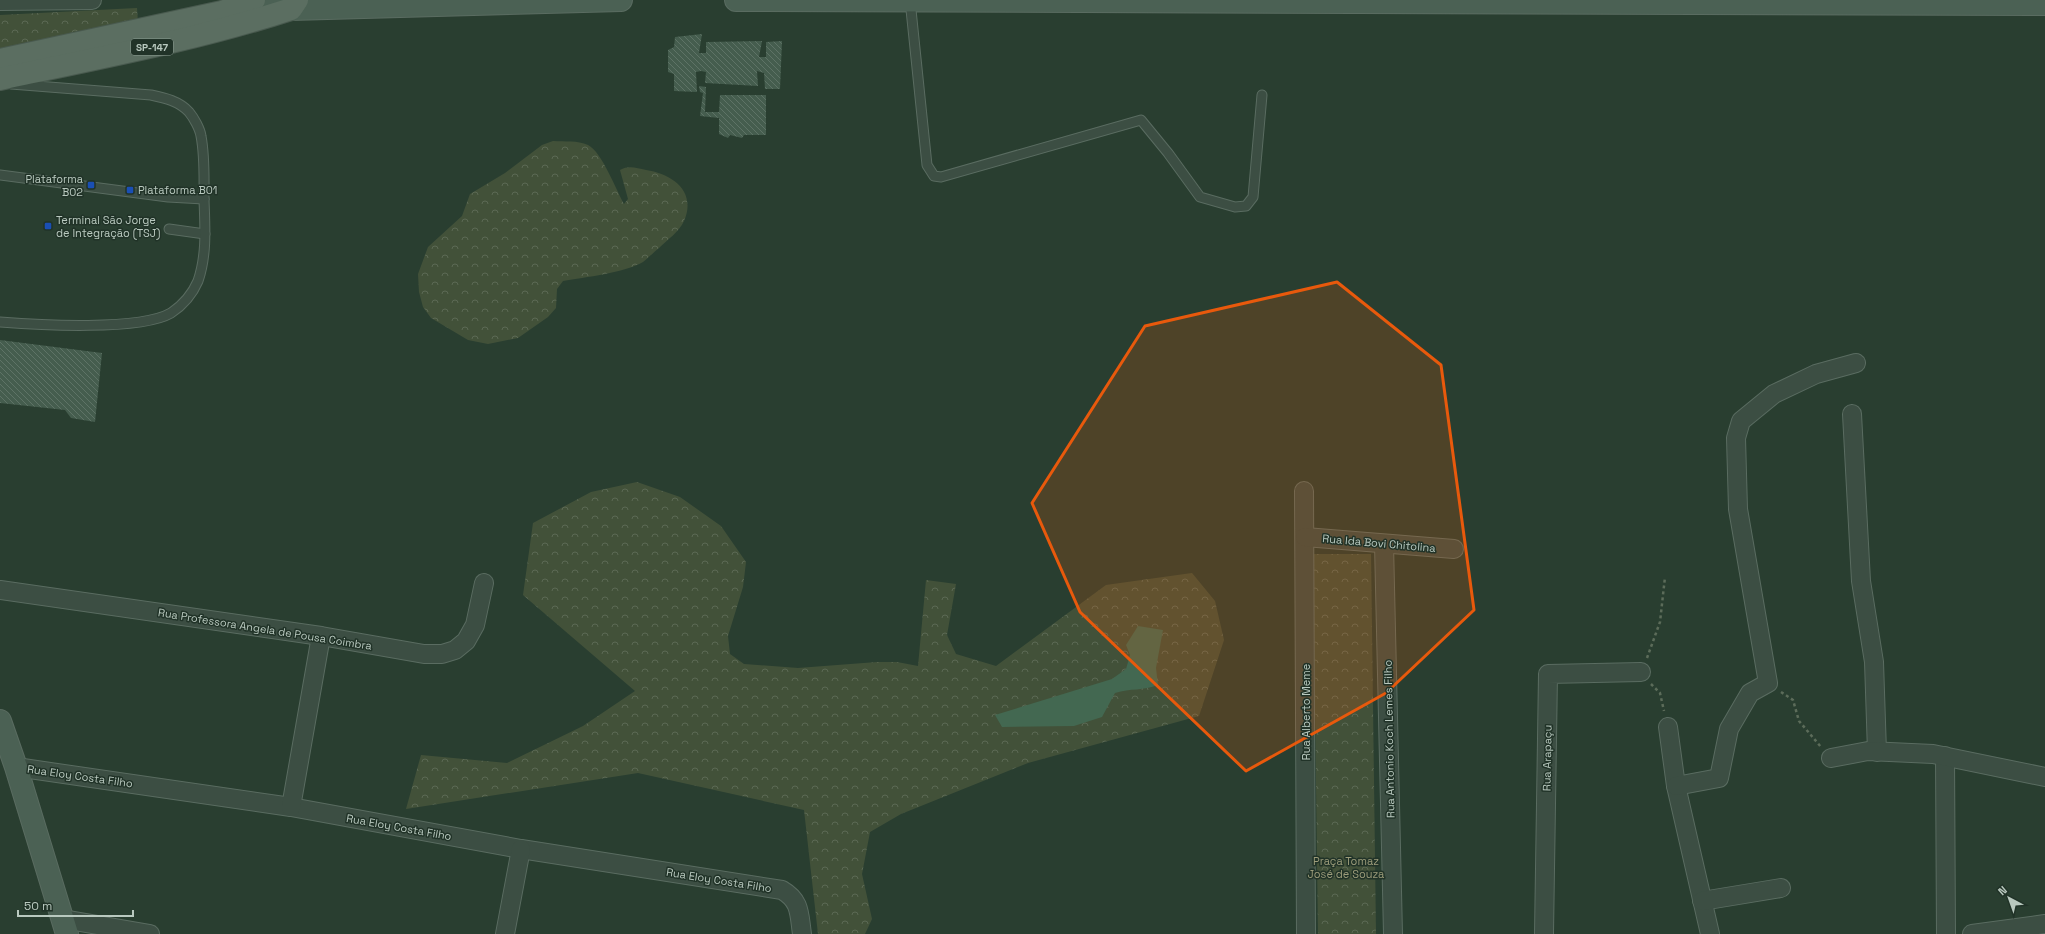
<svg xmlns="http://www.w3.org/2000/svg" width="2045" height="934" font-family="'Space Grotesk',sans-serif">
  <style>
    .forest { fill: url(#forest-crowns) }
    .water { fill: #436851 }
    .building { fill: url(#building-back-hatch) }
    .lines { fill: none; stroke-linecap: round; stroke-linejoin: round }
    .lane-casing { stroke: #5a6c61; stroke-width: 11 }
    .street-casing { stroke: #5a6c61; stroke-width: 20 }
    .secondary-casing { stroke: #5a6c61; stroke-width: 24 }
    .primary-casing { stroke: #495a4f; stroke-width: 24 }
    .path { stroke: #5c6c5a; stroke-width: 2.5; stroke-dasharray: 3 3; stroke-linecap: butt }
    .lane { stroke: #3c4e43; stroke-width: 9 }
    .street { stroke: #3c4e43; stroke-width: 18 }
    .secondary { stroke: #4b6154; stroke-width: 22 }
    .primary { stroke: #5b6e61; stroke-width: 22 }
    .marked { fill: #e8590c; fill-opacity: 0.2; stroke: #e8590c; stroke-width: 3; stroke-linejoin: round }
    .transit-dot { fill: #1a4fb4; stroke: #213328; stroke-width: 1.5 }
    .labels { text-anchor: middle; stroke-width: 3; stroke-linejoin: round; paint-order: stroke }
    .shield { fill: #213328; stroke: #8b9c92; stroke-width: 1 }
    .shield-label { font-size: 10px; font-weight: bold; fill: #b9c9bf }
    .poi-label { font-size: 11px; fill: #b9c9bf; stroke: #213328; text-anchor: start }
    .street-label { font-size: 11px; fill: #b9c9bf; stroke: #213328 }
    .park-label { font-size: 11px; fill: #9c9c7a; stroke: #213328 }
  </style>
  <defs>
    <pattern id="forest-crowns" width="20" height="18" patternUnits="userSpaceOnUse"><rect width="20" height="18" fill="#425139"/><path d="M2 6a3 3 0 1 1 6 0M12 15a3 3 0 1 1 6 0" fill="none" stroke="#5b6954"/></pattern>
    <pattern id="building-back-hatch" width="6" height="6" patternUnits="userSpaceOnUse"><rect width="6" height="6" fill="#455d4e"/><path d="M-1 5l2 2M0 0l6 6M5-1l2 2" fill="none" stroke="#5e7366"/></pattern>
  </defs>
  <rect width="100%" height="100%" fill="#293e30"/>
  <g class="forest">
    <path d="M137 8 138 23 0 53V15Z"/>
    <path d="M553 141C565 142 577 140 588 145 602 152 616 190 624 204L628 199 620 170C629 165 636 168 646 170 672 174 697 191 684 221 679 232 667 240 659 248 654 252 648 258 643 262 624 273 585 277 563 281L557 289 556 308 548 317 518 338 488 344 468 340 431 318 423 307 419 292 418 274 428 247 462 216 470 194 505 173 542 145Z"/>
    <path d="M637 482 680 497 721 526 746 562 743 587 728 636 730 654 744 664 798 668 877 662H897L918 666 926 580 956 584 947 635 956 654 996 666 1106 585 1192 573 1215 601 1224 640 1199 716 1028 763 901 814 870 832 862 874 872 919 865 934H818L804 810 638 773 406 809 421 755 507 763 583 726 635 691 523 595 533 523 591 492Z"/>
    <path d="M1313 554H1371L1376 934H1318Z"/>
  </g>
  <path class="water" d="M1138 626 1163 630 1156 668 1158 685C1143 691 1131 688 1115 693L1102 717 1074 726 1002 727 995 715 1112 679 1126 669 1130 655 1126 645Z"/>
  <g class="building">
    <path d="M702 34 699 53H706V42L762 41 759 57H766V42L782 41 780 89H765L764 73 757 71 758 86 705 83 706 72 701 71 696 72 697 92 674 91V74L668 72V50L674 47 675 37Z"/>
    <path d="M699 86 706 87 705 112H719L720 95H766V135H744L742 138 730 135 728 138 719 134V118L700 116 703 93 700 92Z"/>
    <path d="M0 340 102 353 95 422 71 418 65 410 0 403Z"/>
  </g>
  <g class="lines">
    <g class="lane-casing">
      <g id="lane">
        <path d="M910 0 927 165 934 176 941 177 1141 120 1168 153 1200 197 1235 207 1246 206 1253 197 1262 95"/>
        <path d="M0 175 168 197 204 199"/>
        <path d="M169 229 205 234"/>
        <path d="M0 322C38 325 140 331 171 313 183 305 192 295 198 281 207 255 205 227 204 200 204 179 205 157 201 136 200 129 194 118 189 112 179 101 165 98 151 95L11 84"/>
      </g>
    </g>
    <g class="street-casing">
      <g id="street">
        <path d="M0 1 92 0"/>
        <path d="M1852 414 1861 581 1874 662 1877 752"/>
        <path d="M1304 491 1306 934"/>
        <path d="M1305 537 1454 549"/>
        <path d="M1384 544 1393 934"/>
        <path d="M0 590 321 636 424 654H442L455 650 466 641 475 625 484 583"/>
        <path d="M1668 727 1676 786 1710 934"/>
        <path d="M1945 756 1946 934"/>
        <path d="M1831 758 1868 751 1933 754 2045 777"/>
        <path d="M16 767 291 807 521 849 782 890C801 901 799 914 802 934"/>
        <path d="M1676 786 1719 778 1729 729 1750 693 1768 683 1738 509 1736 438 1741 421 1774 394 1816 374 1856 363"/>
        <path d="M291 807 321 636"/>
        <path d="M1702 901 1781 888"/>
        <path d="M63 919 150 934"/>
        <path d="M505 934 521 849"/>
        <path d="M1544 934 1548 674 1641 672"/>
        <path d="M1972 934 2045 924"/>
      </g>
    </g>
    <g class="secondary-casing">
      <g id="secondary">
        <path d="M736 0 2045 4"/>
        <path d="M250 3 291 9 621 0"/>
        <path d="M0 721 16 767 67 934"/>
      </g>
    </g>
    <g class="primary-casing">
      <g id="primary">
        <path d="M0 60 222 12 254 0"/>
        <path d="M0 79C98 58 196 40 291 9L297 0"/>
      </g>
    </g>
    <g class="path">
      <path d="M1647 658 1660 622 1665 577"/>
      <path d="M1651 684 1660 693 1664 711"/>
      <path d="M1781 692 1793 700 1799 721 1821 747"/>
    </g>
    <use href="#lane" class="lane"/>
    <use href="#street" class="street"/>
    <use href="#secondary" class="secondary"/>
    <use href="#primary" class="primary"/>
  </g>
  <path class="marked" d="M1337 282 1441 365 1474 610 1386 693 1246 771 1080 612 1032 503 1145 326Z"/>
  <g class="transit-dot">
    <rect x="87" y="181" width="8" height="8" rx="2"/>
    <rect x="126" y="186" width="8" height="8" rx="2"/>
    <rect x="44" y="222" width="8" height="8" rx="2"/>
  </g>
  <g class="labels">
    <rect class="shield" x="131" y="39" width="42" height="16" rx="3"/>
    <g class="shield-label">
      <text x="152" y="51">SP-147</text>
    </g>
    <g class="poi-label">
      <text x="83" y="183" text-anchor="end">Plataforma<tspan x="83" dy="13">B02</tspan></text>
      <text x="138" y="194">Plataforma B01</text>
      <text x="56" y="224">Terminal São Jorge<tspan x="56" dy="13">de Integração (TSJ)</tspan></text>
    </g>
    <g class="street-label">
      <text transform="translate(1379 543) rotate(5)" y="4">Rua Ida Bovi Chitolina</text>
      <text transform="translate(265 629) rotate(9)" y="4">Rua Professora Angela de Pousa Coimbra</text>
      <text transform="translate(1306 712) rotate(-90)" y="4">Rua Alberto Meme</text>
      <text transform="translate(1389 739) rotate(-91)" y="4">Rua Antonio Koch Lemes Filho</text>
      <text transform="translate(1547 758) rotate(-89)" y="4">Rua Arapaçu</text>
      <text transform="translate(80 776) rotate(8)" y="4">Rua Eloy Costa Filho</text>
      <text transform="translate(399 827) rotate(10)" y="4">Rua Eloy Costa Filho</text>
      <text transform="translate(719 880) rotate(9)" y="4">Rua Eloy Costa Filho</text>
    </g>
    <g class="park-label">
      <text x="1346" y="865">Praça Tomaz<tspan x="1346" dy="13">José de Souza</tspan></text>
    </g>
  </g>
  <g transform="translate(2009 898) rotate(319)" stroke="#213328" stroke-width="3" paint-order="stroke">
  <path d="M0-3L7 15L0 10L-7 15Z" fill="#b9c9bf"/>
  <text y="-6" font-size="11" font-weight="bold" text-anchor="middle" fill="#b9c9bf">N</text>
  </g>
  <path d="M18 910v6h115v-6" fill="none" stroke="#b9c9bf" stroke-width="2"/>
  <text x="24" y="910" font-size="12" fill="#b9c9bf" stroke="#213328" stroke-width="3" paint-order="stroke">50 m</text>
</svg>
